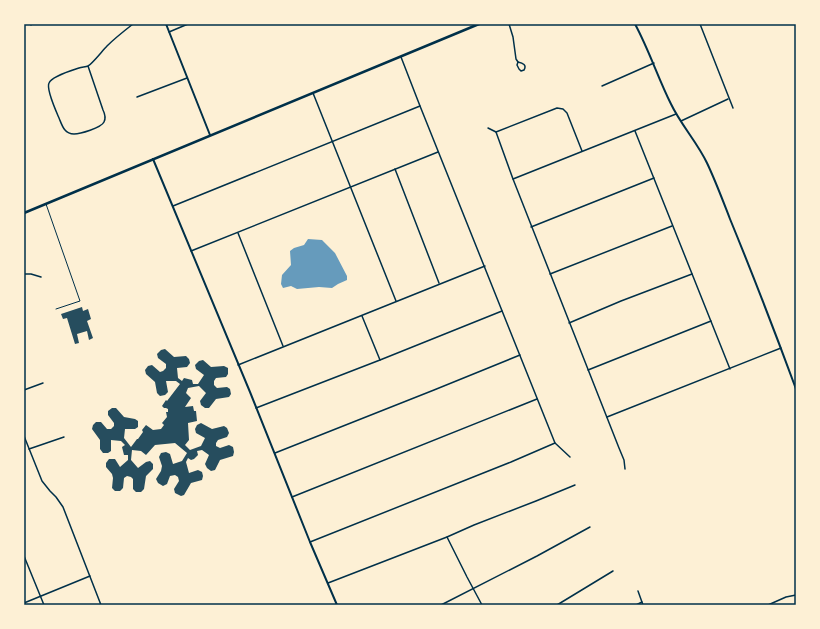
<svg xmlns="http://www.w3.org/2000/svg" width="820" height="629" font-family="Roboto,sans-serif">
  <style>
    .water { fill: #669bbc }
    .building { fill: #264d5e }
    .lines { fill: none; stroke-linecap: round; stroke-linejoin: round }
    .service { stroke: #003049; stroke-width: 1 }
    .minor { stroke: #003049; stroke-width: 1.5 }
    .tertiary { stroke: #003049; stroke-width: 2 }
    .primary { stroke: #003049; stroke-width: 2.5 }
    .neatline { fill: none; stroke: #003049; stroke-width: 1.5 }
  </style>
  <rect width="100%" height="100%" fill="#fdf0d5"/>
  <path class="water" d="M308 239 322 240 335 253 347 276V280L338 284 332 288 319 287 297 289 291 286 283 288 281 284 282 275 291 265 290 251 294 248 304 245Z"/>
  <g class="building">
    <path d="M82 307 83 311 88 309 91 319 87 321 93 338 89 340 87 331 77 334 79 343 75 344 67 318 63 319 61 314Z"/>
    <path d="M165 349 174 357 186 356 189 359 190 363 187 367 177 368 178 378 182 381 184 378 192 380 193 384H198L204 375 196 369 195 365 199 361 203 360 211 367 224 366 228 368V374L226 377 216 378 214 381V385L217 388 227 387 230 389 231 394 229 397 216 399 209 408H205L201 405 200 401 206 393 199 386 188 388 186 393 191 398 185 407 193 406 194 411H196L197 421 188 423 189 440 185 445 190 450 201 446 205 438 196 433 195 429 197 425 201 423 212 429 224 426 227 428 229 433 227 437 218 440 216 443V446L220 448 229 445 233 447 234 452 233 456 220 460 215 470 211 471 207 468 205 464 209 455 202 450 197 451 198 455 194 459 191 460 188 458 186 462 189 473 198 470 202 472 203 476 202 480 191 483 184 495 181 496 175 493 174 489 179 481 178 477 175 475 170 476 167 484 163 486 158 483 156 479 161 471 162 466 159 457 161 453 166 452 170 454 173 464 182 461 187 453 175 443 155 445 146 455 141 451 132 450 131 460 138 468 146 462 150 461 153 464V469L146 476 144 489 141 492H136L133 489V479L131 477 127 476 124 478 123 488 120 491H115L112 488 113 478 112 474 106 467V463L109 459H115L120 467 128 460V455H124L122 447 125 445 121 441 111 440V451L108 453H103L100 449V440L92 429 93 425 96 422H101L107 429H111L114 426V423L108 415V411L112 408H116L124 417 135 419 138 421V427L135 429H125L124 438 131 447 137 439H138L143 432 142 430 146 425 153 430 161 429 164 425 162 423 167 417 166 412H168V409L166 408H164L162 406 166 400 167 401 180 384 176 381H166L168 392 165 395 160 396 157 393 155 382 146 374 145 370 148 366 152 365 160 372 163 371 166 368V364L158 358 157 354 161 350Z"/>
  </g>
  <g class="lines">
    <path class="service" d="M46 204 80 301 56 309"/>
    <g class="minor">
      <path d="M31 24V25"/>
      <path d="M509 24 513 37 516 59 518 62"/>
      <path d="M700 24 733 108"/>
      <path d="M169 32 188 24"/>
      <path d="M401 57 420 106 555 443 570 457"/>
      <path d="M518 62C523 63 527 65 524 70L521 71 519 69 517 65Z"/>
      <path d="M88 66 103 110C105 114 106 118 104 122 101 128 80 134 74 134 64 134 62 125 59 118 56 111 46 89 49 83 52 76 73 70 79 68 82 67 86 67 88 66 92 64 103 50 107 46 115 38 124 31 133 24"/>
      <path d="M602 86 654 63"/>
      <path d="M313 93 396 301"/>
      <path d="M137 97 187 78"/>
      <path d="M681 121 728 99"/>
      <path d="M488 128 496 132 557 108 563 109 567 113 582 151"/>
      <path d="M635 131 730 369"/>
      <path d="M496 132 513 179 619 448 624 460 625 469"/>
      <path d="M395 169 439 283"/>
      <path d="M513 179 676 114"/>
      <path d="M173 206 420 106"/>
      <path d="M531 227 654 178"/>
      <path d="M238 233 283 346"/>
      <path d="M191 251 438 152"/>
      <path d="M24 274H31L41 277"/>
      <path d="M550 274 672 226"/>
      <path d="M362 316 380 360"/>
      <path d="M569 323 621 301 692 274"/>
      <path d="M238 365 485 266"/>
      <path d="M588 370 711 321"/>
      <path d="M24 390 43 383"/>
      <path d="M256 408 380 360 502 311"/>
      <path d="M607 417 781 348"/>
      <path d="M24 436 42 481 50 491 56 497 63 507 101 605"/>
      <path d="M29 449 64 437"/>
      <path d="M275 453 434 390 520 355"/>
      <path d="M292 497 537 399"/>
      <path d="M447 537 467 577 482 605"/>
      <path d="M310 542 511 462 555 443"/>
      <path d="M24 556 44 605"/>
      <path d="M328 583 447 537 474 525 536 501 575 485"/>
      <path d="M638 591 643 605"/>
      <path d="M24 603 90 576"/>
      <path d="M441 605 537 556 590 527"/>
      <path d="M557 605 613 571"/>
      <path d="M636 605 642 602"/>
      <path d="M768 605 786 597 796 595"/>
    </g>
    <g class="tertiary">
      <path d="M166 24 210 135"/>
      <path d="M635 24C649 50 658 78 671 104 681 125 697 142 707 163 716 182 723 201 730 219 753 275 775 332 796 389"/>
      <path d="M153 159 250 392 310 542 337 605"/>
    </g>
    <path class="primary" d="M24 213 479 24"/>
  </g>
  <rect width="820" height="629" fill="none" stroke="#fdf0d5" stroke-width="50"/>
  <rect x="25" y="25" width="770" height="579" class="neatline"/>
</svg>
